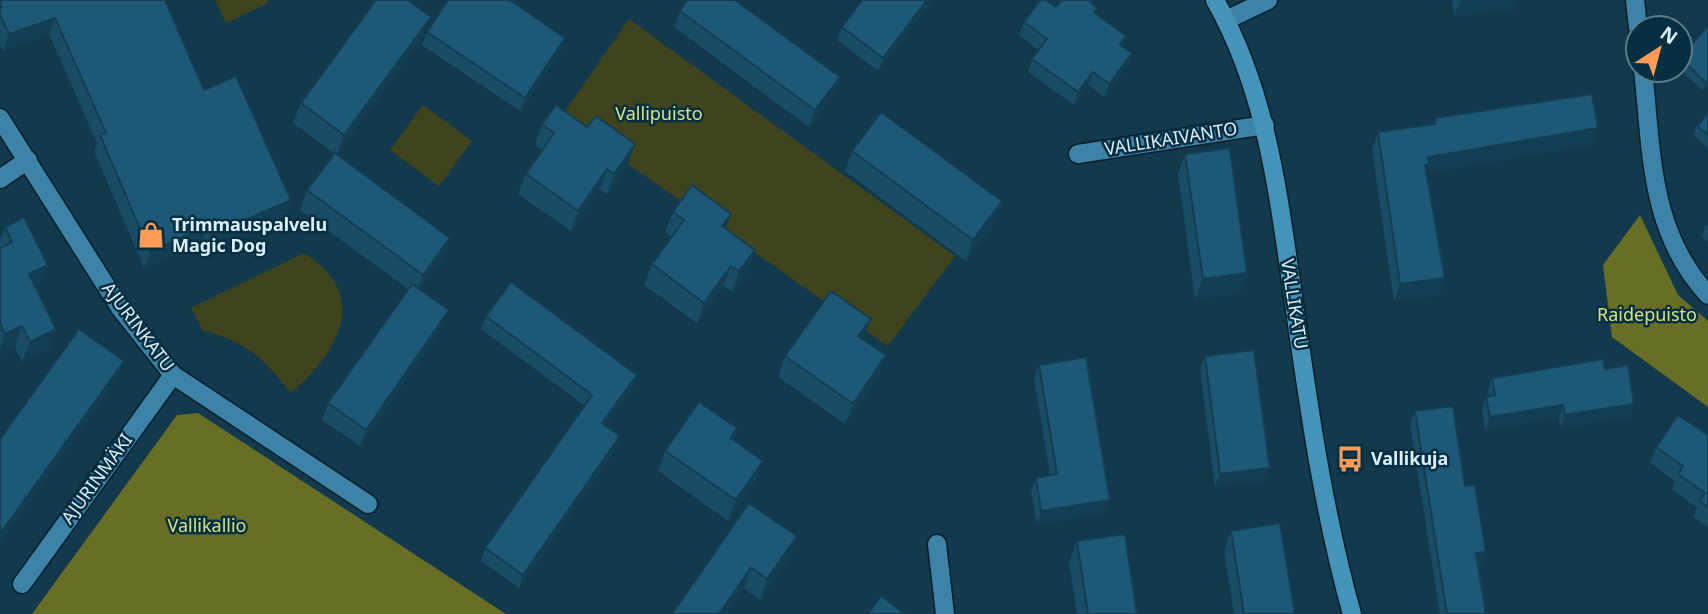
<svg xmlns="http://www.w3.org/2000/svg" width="1708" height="614" font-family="'Noto Sans',sans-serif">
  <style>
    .green { fill: #40441e }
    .forest { fill: #686e25 }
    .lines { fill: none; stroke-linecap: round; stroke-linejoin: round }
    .street-casing { stroke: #091f2b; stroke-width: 21 }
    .secondary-casing { stroke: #091f2b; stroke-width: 21 }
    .street { stroke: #3c83a7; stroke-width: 18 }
    .secondary { stroke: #4693ba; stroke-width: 18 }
    .wall { fill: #194d65 }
    .shaded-wall { fill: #143e53 }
    .building { fill: #1d5976; stroke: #143e53; stroke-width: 2 }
    .labels { text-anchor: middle; stroke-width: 5; stroke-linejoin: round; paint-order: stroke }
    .park-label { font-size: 18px; fill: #d8e37e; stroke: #072f42 }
    .street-label { font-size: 18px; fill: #dbf0fc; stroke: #072f42 }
    .poi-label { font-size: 18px; font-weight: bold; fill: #dbf0fc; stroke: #072f42; text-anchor: start }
  </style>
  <rect width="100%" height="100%" fill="#13394c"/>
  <g class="green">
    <path d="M215 0H267L268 3 226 23Z"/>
    <path d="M629 19 955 256 888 346 561 117Z"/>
    <path d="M423 105 472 141 439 186 390 150Z"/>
    <path d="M304 253C371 295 339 352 291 393 266 361 244 339 203 331L191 308Z"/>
  </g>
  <g class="forest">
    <path d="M1640 215 1678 295 1708 321V407L1612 337 1603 265Z"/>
    <path d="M198 413 506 614H32L177 415Z"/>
  </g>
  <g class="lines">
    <g class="street-casing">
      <g id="street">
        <path d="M1635 0 1638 28"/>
        <path d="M1226 20 1268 0"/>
        <path d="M1643 70C1652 151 1649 231 1708 295"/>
        <path d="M0 118 120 308 173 375 368 504"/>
        <path d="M1078 154 1265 125"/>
        <path d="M0 179 28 160"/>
        <path d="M937 544 945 614"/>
        <path d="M22 584 173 375"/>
      </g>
    </g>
    <g class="secondary-casing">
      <path id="secondary" d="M1215 0C1267 92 1278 193 1293 296 1308 402 1323 511 1352 614"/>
    </g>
    <use href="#street" class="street"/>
    <use href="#secondary" class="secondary"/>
  </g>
  <g class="wall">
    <path d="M0 0H165L204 90 285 216 205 251 201 243 144 268 94 151 97 143 49 34 3 51 0 45Z"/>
    <path d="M932 0 878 71 837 40 842 27Z"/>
    <path d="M1062 0H1093L1092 4 1095 13 1126 36 1122 46 1132 53 1127 66 1104 97 1088 85 1074 105 1028 72 1032 59 1039 50 1019 35 1024 22 1056 7Z"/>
    <path d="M1452 0H1518L1515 9 1454 17Z"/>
    <path d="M680 11 840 77 834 93 809 127 674 27Z"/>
    <path d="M1708 26V86L1703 91 1680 69V57Z"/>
    <path d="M427 32 565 38 561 51 520 111 422 45Z"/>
    <path d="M423 37 337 154 450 238 443 258 419 289 449 310 443 326 360 446 322 420 328 403 408 289 300 210 307 190 334 153 293 123 301 103Z"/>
    <path d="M1708 113V148L1693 135 1697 126Z"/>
    <path d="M1435 118 1598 128 1591 145 1426 173 1445 278 1439 295 1394 301 1372 149 1378 132 1432 124Z"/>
    <path d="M542 124 587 127 635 144 628 164 607 194 600 190 571 231 518 194 526 174 542 150 535 145Z"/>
    <path d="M852 151 1002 201 995 222 966 261 845 171Z"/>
    <path d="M1185 154 1247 273 1240 293 1195 299 1178 174Z"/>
    <path d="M673 212 726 229 755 250 748 270 732 292 723 286 697 323 644 285 652 264 672 237 665 232Z"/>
    <path d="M1708 224V242L1702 236 1705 227Z"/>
    <path d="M5 227 40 286 36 288 56 329 49 349 22 362 15 347 0 354V240Z"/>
    <path d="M486 316 637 375 632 388 605 425 616 449 519 588 481 561 485 548 585 406 481 329Z"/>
    <path d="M863 339 879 376 845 424 778 377 785 356Z"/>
    <path d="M1205 356 1265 481 1215 487 1200 369Z"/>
    <path d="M1039 365 1105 513 1037 524 1031 491 1036 478 1050 475 1034 378Z"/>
    <path d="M1605 369 1634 404 1630 417 1560 428 1559 418 1485 430 1482 410 1486 397H1489L1488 391 1492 378Z"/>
    <path d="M1415 411 1465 486 1486 552 1482 565 1478 566 1486 614H1440L1410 425Z"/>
    <path d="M737 428 733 440 756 481 728 521 658 471 665 451Z"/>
    <path d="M1708 435V527L1694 517 1697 507 1672 490 1675 481 1650 463 1656 447Z"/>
    <path d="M749 503 790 557 760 600 744 588 726 614H672Z"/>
    <path d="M1231 531 1295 614H1234L1224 551Z"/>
    <path d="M1077 541 1137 614H1077L1069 562Z"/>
  </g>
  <g class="shaded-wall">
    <path d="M927 0H932L878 71 883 58Z"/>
    <path d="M1465 0H1518L1515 9 1454 17 1460 1Z"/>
    <path d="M431 17 423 37 337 155 344 135Z"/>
    <path d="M55 18 49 34 3 51 9 34Z"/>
    <path d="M565 38 561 51 520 111 525 98Z"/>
    <path d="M1132 53 1127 66 1104 97 1109 84Z"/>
    <path d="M1093 72 1088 85 1074 105 1078 92Z"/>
    <path d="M840 77 834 93 809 127 815 110Z"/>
    <path d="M1708 81V86L1703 91 1706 83Z"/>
    <path d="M1598 128 1591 145 1426 173 1419 182 1428 157Z"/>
    <path d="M635 144 628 164 607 194 614 174Z"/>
    <path d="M607 169 600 190 571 231 578 211Z"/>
    <path d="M291 200 285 216 205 251 211 235Z"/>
    <path d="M1002 201 995 222 966 261 973 240Z"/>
    <path d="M731 214 724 234 722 226Z"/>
    <path d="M207 226 201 243 144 268 150 252Z"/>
    <path d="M450 238 443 258 415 295 423 275Z"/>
    <path d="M755 250 748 270 732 292 739 271Z"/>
    <path d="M48 265 40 286 22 295 29 274Z"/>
    <path d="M731 266 723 286 697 323 704 303Z"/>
    <path d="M1247 273 1240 293 1195 299 1203 279Z"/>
    <path d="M1445 278 1439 295 1394 301 1400 284Z"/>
    <path d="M449 310 443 326 360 446 366 430Z"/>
    <path d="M871 319 863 339 858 336Z"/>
    <path d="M22 326 15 347 0 354V349L5 334Z"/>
    <path d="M56 329 49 349 22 362 30 342Z"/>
    <path d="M886 355 879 376 845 424 853 404Z"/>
    <path d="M124 361 119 377 0 542V534Z"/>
    <path d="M637 375 632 388 597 436 602 423Z"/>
    <path d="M1634 404 1630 417 1560 428 1565 415Z"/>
    <path d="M1563 405 1559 418 1485 430 1490 417Z"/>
    <path d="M620 436 616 449 519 588 523 575Z"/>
    <path d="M763 461 756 481 728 521 736 500Z"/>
    <path d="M1270 468 1265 481 1215 487 1220 474Z"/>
    <path d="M1110 500 1105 513 1037 524 1041 511Z"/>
    <path d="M797 536 790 557 760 600 767 579Z"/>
    <path d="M1486 552 1482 565 1471 567 1476 553Z"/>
    <path d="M751 568 744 588 726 614H719Z"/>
  </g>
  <g class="building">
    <path d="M0 0H165L204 90 236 76 291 200 211 235 207 226 150 252 100 135 106 133 55 18 9 34 0 15V7H1Z"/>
    <path d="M376 0H408L431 17 344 135 301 103Z"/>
    <path d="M448 0H510L565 38 525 98 427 32Z"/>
    <path d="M687 0H735L840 77 815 110 680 11Z"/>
    <path d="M862 0H927L883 58 842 27Z"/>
    <path d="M1040 0H1046L1056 7 1062 0H1091L1090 2 1097 8 1094 12 1126 36 1120 45 1132 53 1109 84 1093 72 1078 92 1032 59 1047 39 1024 22Z"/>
    <path d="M1708 26V81L1706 83 1680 57Z"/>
    <path d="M1592 94 1598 128 1428 157 1429 164 1425 165 1445 278 1400 284 1378 132 1435 124V118Z"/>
    <path d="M556 105 587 127 596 116 635 144 614 174 607 169 578 211 526 174 554 133 542 124Z"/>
    <path d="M881 112 1002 201 973 240 852 151Z"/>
    <path d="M1708 113V135L1697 126Z"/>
    <path d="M1230 148 1247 273 1203 279 1185 154Z"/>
    <path d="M335 153 450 238 423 275 307 190Z"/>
    <path d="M692 185 731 214 722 226 755 250 739 271 731 266 704 303 652 264 684 220 673 212Z"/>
    <path d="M24 217 48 265 29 274 56 329 30 342 22 326 5 334 0 324V248L12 242 5 227Z"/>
    <path d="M511 282 637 375 602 423 620 436 523 575 485 548 592 395 486 316Z"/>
    <path d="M412 284 449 310 366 430 328 403Z"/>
    <path d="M831 291 871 319 858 336 886 355 853 404 785 356Z"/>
    <path d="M79 329 124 361 0 534V439Z"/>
    <path d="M1254 350 1270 468 1220 474 1205 356Z"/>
    <path d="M1086 357 1110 500 1041 511 1036 478 1057 474 1039 365Z"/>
    <path d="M1603 359 1605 369 1628 365 1634 404 1565 415 1563 405 1490 417 1486 397 1495 395 1492 378Z"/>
    <path d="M699 402 737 428 731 438 763 461 736 500 665 451Z"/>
    <path d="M1453 406 1465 486 1475 485 1486 552 1476 553 1486 614H1447L1415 411Z"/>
    <path d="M1678 415 1708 435V507L1700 501 1705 493 1678 474 1683 466 1656 447Z"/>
    <path d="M749 503 797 536 767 579 751 568 719 614H672Z"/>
    <path d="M1280 523 1295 614H1244L1231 531Z"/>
    <path d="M1125 534 1137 614H1088L1077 541Z"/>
    <path d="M881 596 905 614H868Z"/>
  </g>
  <defs>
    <g id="shop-bare" transform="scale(2.1)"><path d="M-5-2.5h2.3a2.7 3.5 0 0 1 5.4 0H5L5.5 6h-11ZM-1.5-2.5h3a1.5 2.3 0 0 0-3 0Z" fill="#fe9c57" stroke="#072f42" stroke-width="2.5" paint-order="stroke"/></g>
    <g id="bus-bare" transform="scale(2.1)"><path d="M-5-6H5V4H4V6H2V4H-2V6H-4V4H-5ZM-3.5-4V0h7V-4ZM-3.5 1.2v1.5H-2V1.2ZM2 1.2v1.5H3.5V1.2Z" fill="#fe9c57" stroke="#072f42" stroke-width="2.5" paint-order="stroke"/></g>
  </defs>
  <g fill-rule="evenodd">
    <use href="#shop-bare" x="151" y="235"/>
    <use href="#bus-bare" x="1350" y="459"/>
  </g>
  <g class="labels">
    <g class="park-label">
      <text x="659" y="120">Vallipuisto</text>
      <text x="1647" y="321">Raidepuisto</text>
      <text x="207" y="532">Vallikallio</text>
    </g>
    <g class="street-label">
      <text transform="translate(1171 139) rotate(-9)" y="6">VALLIKAIVANTO</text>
      <text transform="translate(1294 304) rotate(81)" y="6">VALLIKATU</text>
      <text transform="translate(138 327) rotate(53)" y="6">AJURINKATU</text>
      <text transform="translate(97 479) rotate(-54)" y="6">AJURINMÄKI</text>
    </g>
    <g class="poi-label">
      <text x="172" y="231">Trimmauspalvelu<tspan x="172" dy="21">Magic Dog</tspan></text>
      <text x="1371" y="465">Vallikuja</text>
    </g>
  </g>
  <g transform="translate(1659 49) rotate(36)"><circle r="33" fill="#072f42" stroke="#5c7c8c" stroke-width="2"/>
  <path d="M0-5L12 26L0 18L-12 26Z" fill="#fe9c57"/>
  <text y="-10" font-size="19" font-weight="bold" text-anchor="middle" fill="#dbf0fc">N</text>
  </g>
</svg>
